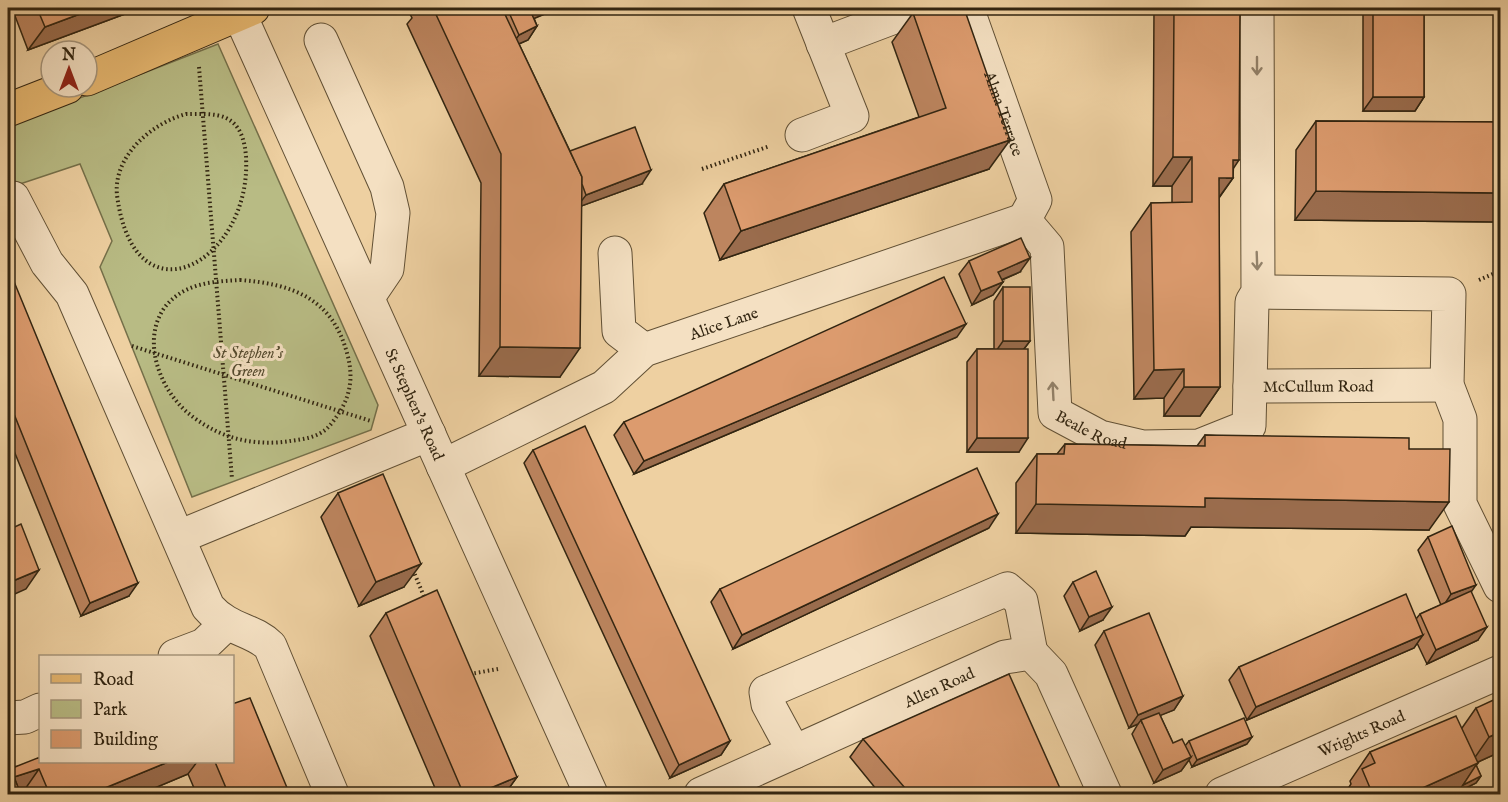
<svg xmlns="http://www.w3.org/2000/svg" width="1508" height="802" font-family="'IM FELL English',serif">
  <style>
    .green { fill: #b8bb84; stroke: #75704a; stroke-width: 1.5 }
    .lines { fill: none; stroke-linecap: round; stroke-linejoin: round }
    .minor-casing { stroke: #615035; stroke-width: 35 }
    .major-casing { stroke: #322511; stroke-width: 35 }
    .path { stroke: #322511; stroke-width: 4; stroke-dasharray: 1.5 3; stroke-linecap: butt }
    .minor { stroke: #f4e0c2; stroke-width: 33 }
    .major { stroke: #e7b870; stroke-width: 33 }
    .wall { fill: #bd855f; stroke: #322511; stroke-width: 1.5 }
    .shaded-wall { fill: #9a6c4d; stroke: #322511; stroke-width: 1.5 }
    .building { fill: #dc9b6e; stroke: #322511; stroke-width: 1.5 }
    .oneway { stroke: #93826a }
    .labels { text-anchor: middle; stroke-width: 6; stroke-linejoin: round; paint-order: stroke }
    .street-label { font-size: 16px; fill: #322511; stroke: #f4e0c2 }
    .park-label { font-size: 16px; font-style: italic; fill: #544a2e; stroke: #f4e0c2 }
  </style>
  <rect width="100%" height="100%" fill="#eed0a1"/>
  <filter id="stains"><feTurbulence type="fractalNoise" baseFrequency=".00333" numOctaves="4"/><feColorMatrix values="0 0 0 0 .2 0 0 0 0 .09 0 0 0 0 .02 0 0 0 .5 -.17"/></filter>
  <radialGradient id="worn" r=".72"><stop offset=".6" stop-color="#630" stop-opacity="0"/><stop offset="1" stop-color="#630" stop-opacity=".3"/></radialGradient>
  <path class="green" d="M218 44 378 405 371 430 192 497 100 267 112 241 80 164 8 188V126Z"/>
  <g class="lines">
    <g class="minor-casing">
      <g id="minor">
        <path id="s1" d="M967 8 1035 200 1024 220"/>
        <path id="s2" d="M1257 8 1258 292 1252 302 1250 386 1447 385"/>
        <path id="s3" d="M239 13 591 794"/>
        <path d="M321 40 387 187 393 213 387 269 368 297"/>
        <path d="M823 44 918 8"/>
        <path d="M802 135 852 116 809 8"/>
        <path d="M13 198 47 263 72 294 208 607C229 631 253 629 270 646L332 794"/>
        <path id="s4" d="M1024 220 1047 247 1055 413 1100 437 1143 447 1199 446 1249 426 1250 386"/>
        <path d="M615 253 619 331 644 350"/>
        <path d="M1258 292 1449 294 1447 385 1460 419V504L1500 586"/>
        <path id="s5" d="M443 466 604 387 644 350 1024 220"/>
        <path d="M179 537 429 434"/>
        <path d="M175 656 204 645 226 624"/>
        <path d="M8 718 25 717 40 710"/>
        <path d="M794 752 768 704 766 692 1007 589 1021 601 1031 653"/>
        <path id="s6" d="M701 794 1005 657 1031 653 1051 674 1105 794"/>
        <path id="s7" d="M1222 794 1500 672"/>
      </g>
    </g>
    <g class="major-casing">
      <g id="major">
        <path d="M87 79 253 8"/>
        <path d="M8 110 67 87"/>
      </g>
    </g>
    <g class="path">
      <path d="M199 67 232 479"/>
      <path d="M186 114C198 114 216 113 226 118 241 125 245 142 246 157 252 262 134 328 117 195 113 156 152 123 186 114Z"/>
      <path d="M702 169 770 146"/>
      <path d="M240 280C292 284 332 298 347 353 355 381 349 402 331 424 321 437 305 439 290 441 265 445 237 442 214 430 202 424 187 414 178 403 149 370 140 313 186 290 202 282 222 281 240 280Z"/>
      <path d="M1479 280 1500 271"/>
      <path d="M132 346 371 421"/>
      <path d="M413 570 425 599"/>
      <path d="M470 674 498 669"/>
    </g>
    <use href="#minor" class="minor"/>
    <use href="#major" class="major"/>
  </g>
  <g class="wall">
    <path d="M12 8H141L28 50Z"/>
    <path d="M407 8H559L534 18 537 26 528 40 519 44 570 151 642 184 581 206 560 377 479 376 481 183 407 24 412 18Z"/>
    <path d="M1154 8H1240L1233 178 1219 198 1220 387 1200 416H1164V398L1134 399 1131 232 1151 203H1172V186H1153Z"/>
    <path d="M1363 8H1424V97L1415 111H1363Z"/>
    <path d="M913 13 989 169 720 260 704 213 724 184 919 117 892 42Z"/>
    <path d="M1316 121 1500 122V222L1295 220 1296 150Z"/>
    <path d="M969 261 1020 272 1002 280 1003 282 993 295 972 305 959 274Z"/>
    <path d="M8 267 129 596 81 616 8 436Z"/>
    <path d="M1003 287 1030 341 1024 349 1019 452H967V362L977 349H994V301Z"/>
    <path d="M957 337 634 474 614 435 624 422Z"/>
    <path d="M1205 435 1409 449 1429 530 1191 527 1185 536 1016 533V483L1037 454H1057L1065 444 1197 446Z"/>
    <path d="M533 450 730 741 721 755 670 778 524 463Z"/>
    <path d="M338 493 404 587 359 606 321 517Z"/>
    <path d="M989 528 733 649 711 602 720 589Z"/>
    <path d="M1428 537 1471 592 1478 640 1427 664 1417 643 1414 648 1247 720 1229 680 1239 667 1416 619 1420 614 1441 605 1418 550Z"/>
    <path d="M1073 582 1103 620 1080 631 1064 596Z"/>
    <path d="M386 613 517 777 504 795H438L370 636Z"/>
    <path d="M1104 631 1183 696 1174 710 1160 715 1173 743 1185 746 1189 741 1247 744 1192 767 1189 760 1181 771 1154 783 1132 734 1138 724 1129 728 1095 645Z"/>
    <path d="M1476 708 1500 752 1478 762 1476 765 1481 776 1476 783 1452 795H1344L1351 784 1350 781 1370 752 1462 728Z"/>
    <path d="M863 739 1063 795H881L850 757Z"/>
    <path d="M40 762H232L290 795H197L188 774 138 795H8L15 767Z"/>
  </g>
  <g class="shaded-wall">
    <path d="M96 8H141L28 50 45 27Z"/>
    <path d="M536 8H559L521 24 530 10Z"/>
    <path d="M537 26 528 40 509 48 519 35Z"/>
    <path d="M1373 97H1424L1415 111H1363Z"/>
    <path d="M1010 140 989 169 720 260 741 231Z"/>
    <path d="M1173 157H1192L1172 186H1153Z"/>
    <path d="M1233 160H1239L1227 178H1233L1212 207 1219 178Z"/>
    <path d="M651 170 642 184 576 208 586 195Z"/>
    <path d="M1316 191 1500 193V222L1295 220Z"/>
    <path d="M1030 258 1020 272 989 285 998 272Z"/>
    <path d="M1003 282 993 295 972 305 981 291Z"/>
    <path d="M966 324 957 337 634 474 644 461Z"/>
    <path d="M1003 341H1030L1020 354H994Z"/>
    <path d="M500 347 580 348 560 377 479 376Z"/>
    <path d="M1184 369 1164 398 1134 399 1154 370Z"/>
    <path d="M1184 387H1220L1200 416H1164Z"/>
    <path d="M977 438H1028L1019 452H967Z"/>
    <path d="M1205 498 1449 502 1429 530 1191 527 1185 536 1016 533 1036 504Z"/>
    <path d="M998 514 989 528 733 649 742 635Z"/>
    <path d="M421 564 404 587 359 606 376 582Z"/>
    <path d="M39 570 26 589 8 597V583Z"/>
    <path d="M138 583 129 596 81 616 90 603Z"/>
    <path d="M1476 585 1467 598 1442 608 1451 594Z"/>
    <path d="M1112 607 1103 620 1080 631 1089 617Z"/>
    <path d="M1487 627 1478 640 1427 664 1436 650Z"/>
    <path d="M1423 635 1414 648 1247 720 1256 707Z"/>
    <path d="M1183 696 1174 710 1142 723 1141 720 1138 724 1129 728 1138 715Z"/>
    <path d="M1500 732V752L1469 766 1489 737Z"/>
    <path d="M1252 737 1247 744 1192 767 1197 760Z"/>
    <path d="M730 741 721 755 670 778 679 765Z"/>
    <path d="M1191 757 1181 771 1154 783 1163 770Z"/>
    <path d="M168 762H197L188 774 138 795H88Z"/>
    <path d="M1478 763 1463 785 1481 776 1476 783 1452 795H1407Z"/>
    <path d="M39 769 21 795 14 777Z"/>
    <path d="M517 777 504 795H474Z"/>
  </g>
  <g class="building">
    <path d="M37 8H96L45 27Z"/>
    <path d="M433 8H502L582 177 580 348 500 347 501 154Z"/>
    <path d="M507 8H536L530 10 537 26 519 35Z"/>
    <path d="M928 8H964L1010 140 741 231 724 184 946 108 913 13Z"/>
    <path d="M1174 8H1240L1239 160H1233V178H1219L1220 387H1184V369L1154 370 1151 203 1192 202V157H1173Z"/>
    <rect x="1373" y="8" width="51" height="89"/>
    <path d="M1316 121 1500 122V193L1316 191Z"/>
    <path d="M635 127 651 170 586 195 582 184V177L570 151Z"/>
    <path d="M1021 238 1030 258 998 272 1003 282 981 291 969 261Z"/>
    <path d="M8 267 138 583 90 603 8 399Z"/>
    <path d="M944 277 966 324 644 461 624 422Z"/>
    <rect x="1003" y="287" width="27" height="54"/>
    <rect x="977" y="349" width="51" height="89"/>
    <path d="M585 426 730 741 679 765 533 450Z"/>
    <path d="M1205 435 1409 438V449H1450L1449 502 1205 498V507L1036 504 1037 454H1064L1065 444 1205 446Z"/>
    <path d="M977 468 998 514 742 635 720 589Z"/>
    <path d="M383 474 421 564 376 582 338 493Z"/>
    <path d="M21 524 39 570 8 583V530Z"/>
    <path d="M1452 526 1476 585 1451 594 1428 537Z"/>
    <path d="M1096 571 1112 607 1089 617 1073 582Z"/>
    <path d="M437 590 517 777 474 795H464L386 613Z"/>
    <path d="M1471 591 1487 627 1436 650 1420 614Z"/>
    <path d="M1406 594 1423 635 1256 707 1239 667Z"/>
    <path d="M1149 613 1183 696 1138 715 1104 631Z"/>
    <path d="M1009 674 1063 795H911L863 739Z"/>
    <path d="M1500 697V732L1489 737 1476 708Z"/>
    <path d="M250 698 290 795H229L215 762H232V704Z"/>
    <path d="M1159 713 1173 743 1182 739 1191 757 1163 770 1141 720Z"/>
    <path d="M1456 716 1478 763 1407 795H1373L1362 769 1375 763 1370 752Z"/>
    <path d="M1244 718 1252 737 1197 760 1189 741Z"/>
    <path d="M8 749 15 767 40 757V762H168L88 795H50L39 769 14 777 21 795H8Z"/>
    <path d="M1476 765 1481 776 1463 785Z"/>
  </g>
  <defs><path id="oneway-shaft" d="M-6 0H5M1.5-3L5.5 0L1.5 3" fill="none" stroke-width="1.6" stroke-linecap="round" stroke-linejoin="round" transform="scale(1.5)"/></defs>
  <g class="oneway">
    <use href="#oneway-shaft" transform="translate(1257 66) rotate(90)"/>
    <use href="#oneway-shaft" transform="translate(1257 261) rotate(88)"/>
    <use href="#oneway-shaft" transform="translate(1053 391) rotate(-93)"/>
  </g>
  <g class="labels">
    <g class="street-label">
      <text dy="6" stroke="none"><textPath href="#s1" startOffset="112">Alma Terrace</textPath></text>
      <text dy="6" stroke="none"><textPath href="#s5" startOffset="318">Alice Lane</textPath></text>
      <text dy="6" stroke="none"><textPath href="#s2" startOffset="448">McCullum Road</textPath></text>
      <text dy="6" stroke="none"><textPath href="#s3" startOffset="429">St Stephen's Road</textPath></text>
      <text dy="6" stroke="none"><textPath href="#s4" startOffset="242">Beale Road</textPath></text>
      <text dy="6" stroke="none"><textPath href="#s6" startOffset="261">Allen Road</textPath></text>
      <text dy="6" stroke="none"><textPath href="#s7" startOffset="152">Wrights Road</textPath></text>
    </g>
    <g class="park-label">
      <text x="248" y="358">St Stephen's<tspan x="248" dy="18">Green</tspan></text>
    </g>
  </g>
  <rect width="1508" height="802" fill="none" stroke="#eed0a1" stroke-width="30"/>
  <rect x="9" y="9" width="1490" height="784" fill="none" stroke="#322511" stroke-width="3"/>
  <rect x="15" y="15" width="1478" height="772" fill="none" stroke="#322511" stroke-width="1.5"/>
  <rect x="39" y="655" width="195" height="108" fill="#f4e0c2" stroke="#a6957b" stroke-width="1.5"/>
  <rect x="51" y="674" width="30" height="9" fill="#e7b870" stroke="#a6957b" stroke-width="1.5"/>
  <text x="93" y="685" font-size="18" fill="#322511">Road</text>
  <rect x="51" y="700" width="30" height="18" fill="#b8bb84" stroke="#a6957b" stroke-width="1.5"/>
  <text x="93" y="715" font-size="18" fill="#322511">Park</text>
  <rect x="51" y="730" width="30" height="18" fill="#dc9b6e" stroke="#a6957b" stroke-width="1.5"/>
  <text x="93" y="745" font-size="18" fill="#322511">Building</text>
  <g transform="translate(69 69)"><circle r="28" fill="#f4e0c2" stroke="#a6957b" stroke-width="1.5"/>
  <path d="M0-4.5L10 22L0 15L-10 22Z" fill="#8f2418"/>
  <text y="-9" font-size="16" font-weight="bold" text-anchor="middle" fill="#322511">N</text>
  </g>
  <rect width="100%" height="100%" filter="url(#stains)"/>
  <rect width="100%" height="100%" fill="url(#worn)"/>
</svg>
